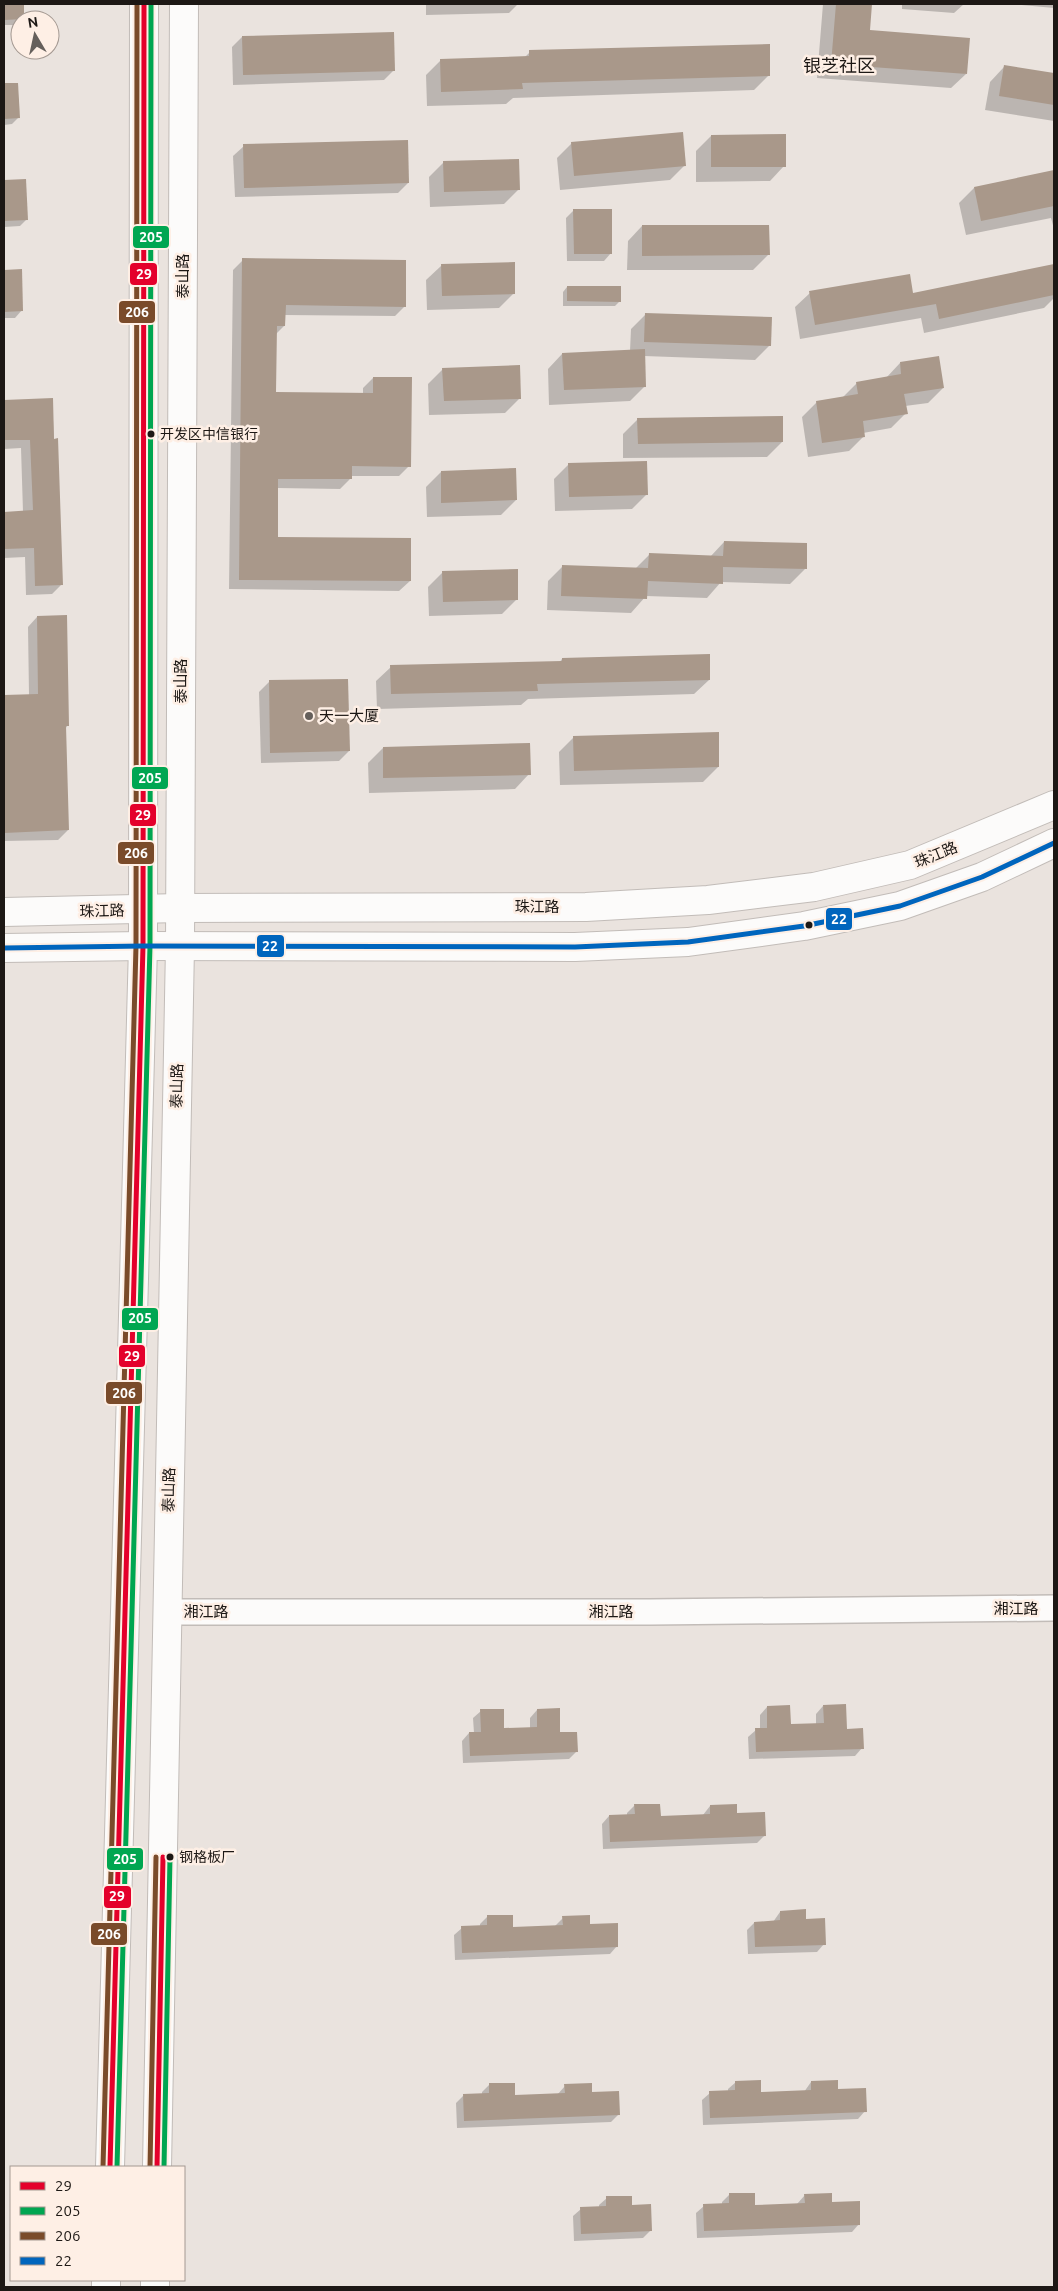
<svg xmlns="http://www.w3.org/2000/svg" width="1058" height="2291" font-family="Ubuntu,'Noto Sans SC',sans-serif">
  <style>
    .shadow { fill: #0003 }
    .building { fill: #a9988a }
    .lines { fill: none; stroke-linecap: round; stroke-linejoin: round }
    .minor-casing { stroke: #c2bcb8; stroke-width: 28 }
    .major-casing { stroke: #c2bcb8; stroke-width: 30 }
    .minor { stroke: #fcfbfa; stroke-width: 25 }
    .major { stroke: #fcfbfa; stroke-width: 28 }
    .bus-1-casing { stroke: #feefe5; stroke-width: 9 }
    .bus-2-casing { stroke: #feefe5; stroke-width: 9 }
    .bus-3-casing { stroke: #feefe5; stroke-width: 9 }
    .bus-4-casing { stroke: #feefe5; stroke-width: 9 }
    .bus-1 { stroke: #e4002b; stroke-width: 5 }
    .bus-2 { stroke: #00a651; stroke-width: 5 }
    .bus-3 { stroke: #7a4b2a; stroke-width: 5 }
    .bus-4 { stroke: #0065bd; stroke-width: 5 }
    .bus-dot { fill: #1d1815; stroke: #feefe5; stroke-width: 2 }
    .poi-dot { fill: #655f5b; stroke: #feefe5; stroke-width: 2 }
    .labels { text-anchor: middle; stroke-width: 5; stroke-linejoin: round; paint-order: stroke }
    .bus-label { font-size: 14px; fill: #1d1815; stroke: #feefe5; text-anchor: start }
    .street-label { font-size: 15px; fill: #1d1815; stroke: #feefe5 }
    .poi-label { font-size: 15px; fill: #1d1815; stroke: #feefe5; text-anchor: start }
    .quarter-label { font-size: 18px; fill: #1d1815; stroke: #feefe5 }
    .line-badge { stroke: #feefe5; stroke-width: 2 }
    .badge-label { font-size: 14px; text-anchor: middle; font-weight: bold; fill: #fff }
  </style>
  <rect width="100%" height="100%" fill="#eae3de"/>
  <g class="shadow">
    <path d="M4 4H23V18L17 25H4Z"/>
    <path d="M426 4H518L509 13 426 15Z"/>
    <path d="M823 4H871L868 31 966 74 951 88 817 78Z"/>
    <path d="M902 4H964L954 13 902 9Z"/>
    <path d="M1009 4H1054V8Z"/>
    <path d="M242 37 394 70 384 80 233 85 232 47Z"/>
    <path d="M530 52 769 75 754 90 513 98 506 104 427 106 426 75 441 60 524 58Z"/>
    <path d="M1004 67 1054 75V121L985 110 990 82Z"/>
    <path d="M17 84 18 118 12 124 4 125V85Z"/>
    <path d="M711 136 784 166 770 181 696 182V151Z"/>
    <path d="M572 143 685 165 670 180 560 190 557 158Z"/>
    <path d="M244 146 408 183 398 193 235 197 233 156Z"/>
    <path d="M444 162 518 190 504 204 430 207 429 177Z"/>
    <path d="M1054 171V229L1051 218 966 235 959 203 974 188Z"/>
    <path d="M25 180 26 220 20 226 4 227V181Z"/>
    <path d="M574 210 611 253 604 261H567L566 218Z"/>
    <path d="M642 226 768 255 753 270H627L628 241Z"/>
    <path d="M243 260 405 306 395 316 284 315V326L276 334 275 393 363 394V388L373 378 409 466 399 476H350V479L340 489 277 488 276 538 410 581 399 591 229 589 233 270Z"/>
    <path d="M1053 265 1054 298 1044 308 924 333 921 318 800 339 795 307 810 293 912 294Z"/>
    <path d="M441 266 514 293 499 308 427 310 426 280Z"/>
    <path d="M20 270 22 310 15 318H4V271Z"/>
    <path d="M567 287 620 301 615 306H563V292Z"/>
    <path d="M646 314 770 345 755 360 644 356 645 386 630 401 549 405 548 369 562 354 630 351 631 329Z"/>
    <path d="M900 363 943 388 928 403 905 406 906 413 891 428 863 433 864 436 849 451 808 457 802 417 817 402 842 398 857 383 886 378Z"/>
    <path d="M443 369 520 398 505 413 429 415 428 384Z"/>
    <path d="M52 399 61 585 52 594 26 595 25 557 4 558V513L23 512 21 448 4 449V401Z"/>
    <path d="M638 419 782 442 767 457 623 458V434Z"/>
    <path d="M569 464 647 494 632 509 555 511 554 479Z"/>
    <path d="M441 472 516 500 501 515 427 517 426 487Z"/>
    <path d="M724 542 805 569 790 584 721 582 707 598 646 596 631 613 547 610 548 581 563 566 635 569 649 555 710 557Z"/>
    <path d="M443 572 517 599 502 614 429 616 428 587Z"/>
    <path d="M37 617 68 725 65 729 68 830 58 840 4 841V696L29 695 28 627Z"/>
    <path d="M562 659 709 680 694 694 528 699 521 705 377 709 376 681 391 667 559 663Z"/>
    <path d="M269 682 349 751 339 761 261 763 259 692Z"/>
    <path d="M574 737 718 767 703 782 560 785 559 752Z"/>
    <path d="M383 748 529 774 515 789 369 793 368 763Z"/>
    <path d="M823 1706 862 1748 855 1756 749 1759 748 1737 756 1730H760V1715L767 1707 789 1726 816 1725V1714Z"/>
    <path d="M537 1710 576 1752 569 1759 463 1763 462 1741 469 1733H474L473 1718 481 1711 503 1729 530 1728V1718Z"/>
    <path d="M635 1805 659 1817 703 1815 710 1806 736 1814 765 1835 757 1843 603 1849 602 1824 609 1816H627V1813Z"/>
    <path d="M780 1912 805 1920 824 1944 817 1952 748 1954 747 1930 754 1923 773 1922Z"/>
    <path d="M487 1917 512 1928 555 1926 563 1918 589 1925 617 1946 610 1954 455 1960 454 1935 462 1928 480 1927V1924Z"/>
    <path d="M736 2082 760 2093 804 2092 811 2082 837 2090 865 2111 858 2119 703 2125 702 2100 710 2093 728 2092V2089Z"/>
    <path d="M489 2085 514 2096 557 2095 565 2086 591 2093 619 2114 611 2122 457 2128 456 2103 463 2096 482 2095V2092Z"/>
    <path d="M729 2195 754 2206 797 2204 805 2195 831 2203 859 2224 852 2232 697 2238 696 2213 704 2206 722 2205V2202Z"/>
    <path d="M607 2198 631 2206 651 2230 643 2238 574 2241 573 2216 581 2209 599 2208V2205Z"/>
  </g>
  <g class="building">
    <path d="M4 4H24V19L4 20Z"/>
    <path d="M836 4H872L870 30 970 38 967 74 831 64Z"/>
    <path d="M394 32 395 71 243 75 242 36Z"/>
    <path d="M770 44V76L522 83 523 89 441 92 440 59 529 56V50Z"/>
    <path d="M1004 65 1054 73V105L999 96Z"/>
    <path d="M4 83H18L20 118 4 119Z"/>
    <path d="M683 132 686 166 574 176 571 142Z"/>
    <path d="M786 134V167H711V135Z"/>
    <path d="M408 140 409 183 244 188 243 144Z"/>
    <path d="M519 159 520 190 444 192 443 161Z"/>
    <path d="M1054 170V206L981 221 974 187Z"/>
    <path d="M26 179 28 220 4 221V180Z"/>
    <path d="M573 209H612V254H574Z"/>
    <path d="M642 225H769L770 255 642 256Z"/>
    <path d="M242 258 406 260V307L286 305 285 326H277L276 392 373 393V377H412L411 467 352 466V479H278V537L411 538V581L239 580Z"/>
    <path d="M515 262V294L442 296 441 264Z"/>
    <path d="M1054 264V295L939 319 936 304 815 325 809 291 910 274 913 293Z"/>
    <path d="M22 269 23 311 4 312V270Z"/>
    <path d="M567 286H621V302L567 301Z"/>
    <path d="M645 313 772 317 771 346 644 342Z"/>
    <path d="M645 349 646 387 564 390 562 353Z"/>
    <path d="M939 356 944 388 904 394 908 414 863 421 865 437 822 443 816 401 858 394 856 382 901 374 900 362Z"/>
    <path d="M520 365 521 399 444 401 442 368Z"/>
    <path d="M53 398 54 439 58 438 63 585 35 586 34 548 4 549V512L33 510 30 440H4V400Z"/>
    <path d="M783 416V442L638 444 637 418Z"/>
    <path d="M647 461 648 495 569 497 568 463Z"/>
    <path d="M516 468 517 500 441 503V471Z"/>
    <path d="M724 541 807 543V569L723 567V584L648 581 647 599 561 596 562 565 648 568 649 553 723 556Z"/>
    <path d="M518 569V600L443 602 442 571Z"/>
    <path d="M67 615 69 726H66L69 830 4 833V695L38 694 37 616Z"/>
    <path d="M710 654V680L537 684 538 691 391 694 390 665 562 661V658Z"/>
    <path d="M348 679 350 751 270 753 269 680Z"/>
    <path d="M719 732V767L574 771 573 736Z"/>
    <path d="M530 743 531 775 383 778V747Z"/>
    <path d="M846 1704 847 1729 863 1728 864 1749 756 1752 755 1728H767V1706L790 1705 791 1724 824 1723 823 1705Z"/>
    <path d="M560 1708V1732H577L578 1752 470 1756 469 1732H481L480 1709H504V1728L537 1727V1709Z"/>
    <path d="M634 1804H660L661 1816 710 1814V1805L737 1804V1813L765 1812 766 1836 610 1842 609 1815 635 1814Z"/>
    <path d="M806 1909V1919L825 1918 826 1945 755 1947 754 1922 780 1920V1911Z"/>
    <path d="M487 1915H513V1927L563 1925 562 1916 590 1915V1924L618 1923V1947L462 1953 461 1926 487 1925Z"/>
    <path d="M761 2080V2092L811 2090V2081L838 2080V2089L866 2088 867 2112 710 2118 709 2091 735 2090V2081Z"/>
    <path d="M489 2083H515V2095L565 2093 564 2084 592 2083V2092L619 2091 620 2115 464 2121 463 2094 489 2093Z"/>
    <path d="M729 2193H755V2205L805 2203 804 2194 832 2193V2202L860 2201V2225L704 2231 703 2204 729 2203Z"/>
    <path d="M606 2196H632V2205L651 2204 652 2231 581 2234 580 2207 606 2206Z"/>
  </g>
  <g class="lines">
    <g class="minor-casing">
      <path id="minor" d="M167 1612H650L1054 1608"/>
    </g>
    <g class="major-casing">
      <g id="major">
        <path d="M4 912 180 908 586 907 708 900 814 887 910 865 1054 805"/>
        <path d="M4 948 143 946 575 947 688 942 804 926 900 906 982 877 1054 843"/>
        <path d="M110 2167 143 946 144 4"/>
        <path d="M157 2167 180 946 184 4"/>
        <path d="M106 2287V2280"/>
        <path d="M155 2287V2280"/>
      </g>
    </g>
    <use href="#minor" class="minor"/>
    <use href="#major" class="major"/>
    <g class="bus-1-casing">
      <g id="bus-1">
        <path d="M110 2167 143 946 144 4"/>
        <path d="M157 2167 163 1857"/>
      </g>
    </g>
    <g class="bus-2-casing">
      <g id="bus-2">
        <path d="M117 2167 150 946 151 4"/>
        <path d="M164 2167 170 1857"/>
      </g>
    </g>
    <g class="bus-3-casing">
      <g id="bus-3">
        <path d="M103 2167 136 946 137 4"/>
        <path d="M150 2167 156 1857"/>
      </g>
    </g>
    <g class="bus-4-casing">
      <path id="bus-4" d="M4 948 143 946 575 947 688 942 804 926 900 906 982 877 1054 843"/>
    </g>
    <use href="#bus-1" class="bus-1"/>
    <use href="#bus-2" class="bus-2"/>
    <use href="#bus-3" class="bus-3"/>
    <use href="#bus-4" class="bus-4"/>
  </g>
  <g class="bus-dot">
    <circle cx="151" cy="434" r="4.5"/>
    <circle cx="809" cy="925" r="4.5"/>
    <circle cx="170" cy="1857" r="4.5"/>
  </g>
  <circle class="poi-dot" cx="309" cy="716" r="5"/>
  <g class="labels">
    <g class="bus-label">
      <text x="160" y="439">开发区中信银行</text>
      <text x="179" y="1862">钢格板厂</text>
    </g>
    <g class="street-label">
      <text transform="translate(183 276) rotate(-90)" y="5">泰山路</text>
      <text transform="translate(181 681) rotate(-90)" y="5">泰山路</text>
      <text transform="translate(936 855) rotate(-22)" y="5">珠江路</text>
      <text x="537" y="912">珠江路</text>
      <text transform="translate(102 911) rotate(-1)" y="5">珠江路</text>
      <text transform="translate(177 1086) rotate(-89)" y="5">泰山路</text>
      <text transform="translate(169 1490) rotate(-89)" y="5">泰山路</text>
      <text x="1016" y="1614">湘江路</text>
      <text x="206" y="1617">湘江路</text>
      <text x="611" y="1617">湘江路</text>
    </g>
    <g class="poi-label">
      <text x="319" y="721">天一大厦</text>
    </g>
    <g class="quarter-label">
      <text x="839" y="72">银芝社区</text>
    </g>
  </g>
  <g class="line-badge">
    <rect x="132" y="225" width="38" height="24" rx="5" fill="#00a651"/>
    <rect x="129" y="262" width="29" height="24" rx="5" fill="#e4002b"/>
    <rect x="118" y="300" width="38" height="24" rx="5" fill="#7a4b2a"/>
    <rect x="131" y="766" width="38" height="24" rx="5" fill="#00a651"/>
    <rect x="129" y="803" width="28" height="24" rx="5" fill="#e4002b"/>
    <rect x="117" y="841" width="38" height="24" rx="5" fill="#7a4b2a"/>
    <rect x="825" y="907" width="28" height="24" rx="5" fill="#0065bd"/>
    <rect x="256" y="934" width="29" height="24" rx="5" fill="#0065bd"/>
    <rect x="121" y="1307" width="38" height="24" rx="5" fill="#00a651"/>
    <rect x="118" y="1344" width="28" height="24" rx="5" fill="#e4002b"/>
    <rect x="105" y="1381" width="38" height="24" rx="5" fill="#7a4b2a"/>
    <rect x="106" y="1847" width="38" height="24" rx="5" fill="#00a651"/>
    <rect x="103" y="1885" width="29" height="24" rx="5" fill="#e4002b"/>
    <rect x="90" y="1922" width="38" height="24" rx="5" fill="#7a4b2a"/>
  </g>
  <g class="badge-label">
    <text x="151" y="242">205</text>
    <text x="144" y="279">29</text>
    <text x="137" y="317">206</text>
    <text x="150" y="783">205</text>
    <text x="143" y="820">29</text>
    <text x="136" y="858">206</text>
    <text x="839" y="924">22</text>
    <text x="270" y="951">22</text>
    <text x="140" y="1323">205</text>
    <text x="132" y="1361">29</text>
    <text x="124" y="1398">206</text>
    <text x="125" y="1864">205</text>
    <text x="117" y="1901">29</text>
    <text x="109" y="1939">206</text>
  </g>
  <rect width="1058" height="2291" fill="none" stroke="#1d1815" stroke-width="10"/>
  <rect x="10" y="2166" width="175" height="115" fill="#feefe5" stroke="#a49992"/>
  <rect x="20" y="2182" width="25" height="8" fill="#e4002b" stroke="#a49992"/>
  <text x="55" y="2191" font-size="15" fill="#1d1815">29</text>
  <rect x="20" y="2207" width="25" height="8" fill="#00a651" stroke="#a49992"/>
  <text x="55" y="2216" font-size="15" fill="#1d1815">205</text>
  <rect x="20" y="2232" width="25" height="8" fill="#7a4b2a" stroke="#a49992"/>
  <text x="55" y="2241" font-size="15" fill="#1d1815">206</text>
  <rect x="20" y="2257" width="25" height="8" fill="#0065bd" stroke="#a49992"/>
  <text x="55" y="2266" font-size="15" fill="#1d1815">22</text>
  <g transform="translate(35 35) rotate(351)"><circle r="24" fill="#feefe5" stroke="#a49992"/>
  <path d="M0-4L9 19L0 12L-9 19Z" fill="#655f5b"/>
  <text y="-8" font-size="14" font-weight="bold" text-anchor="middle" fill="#1d1815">N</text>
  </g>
</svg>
